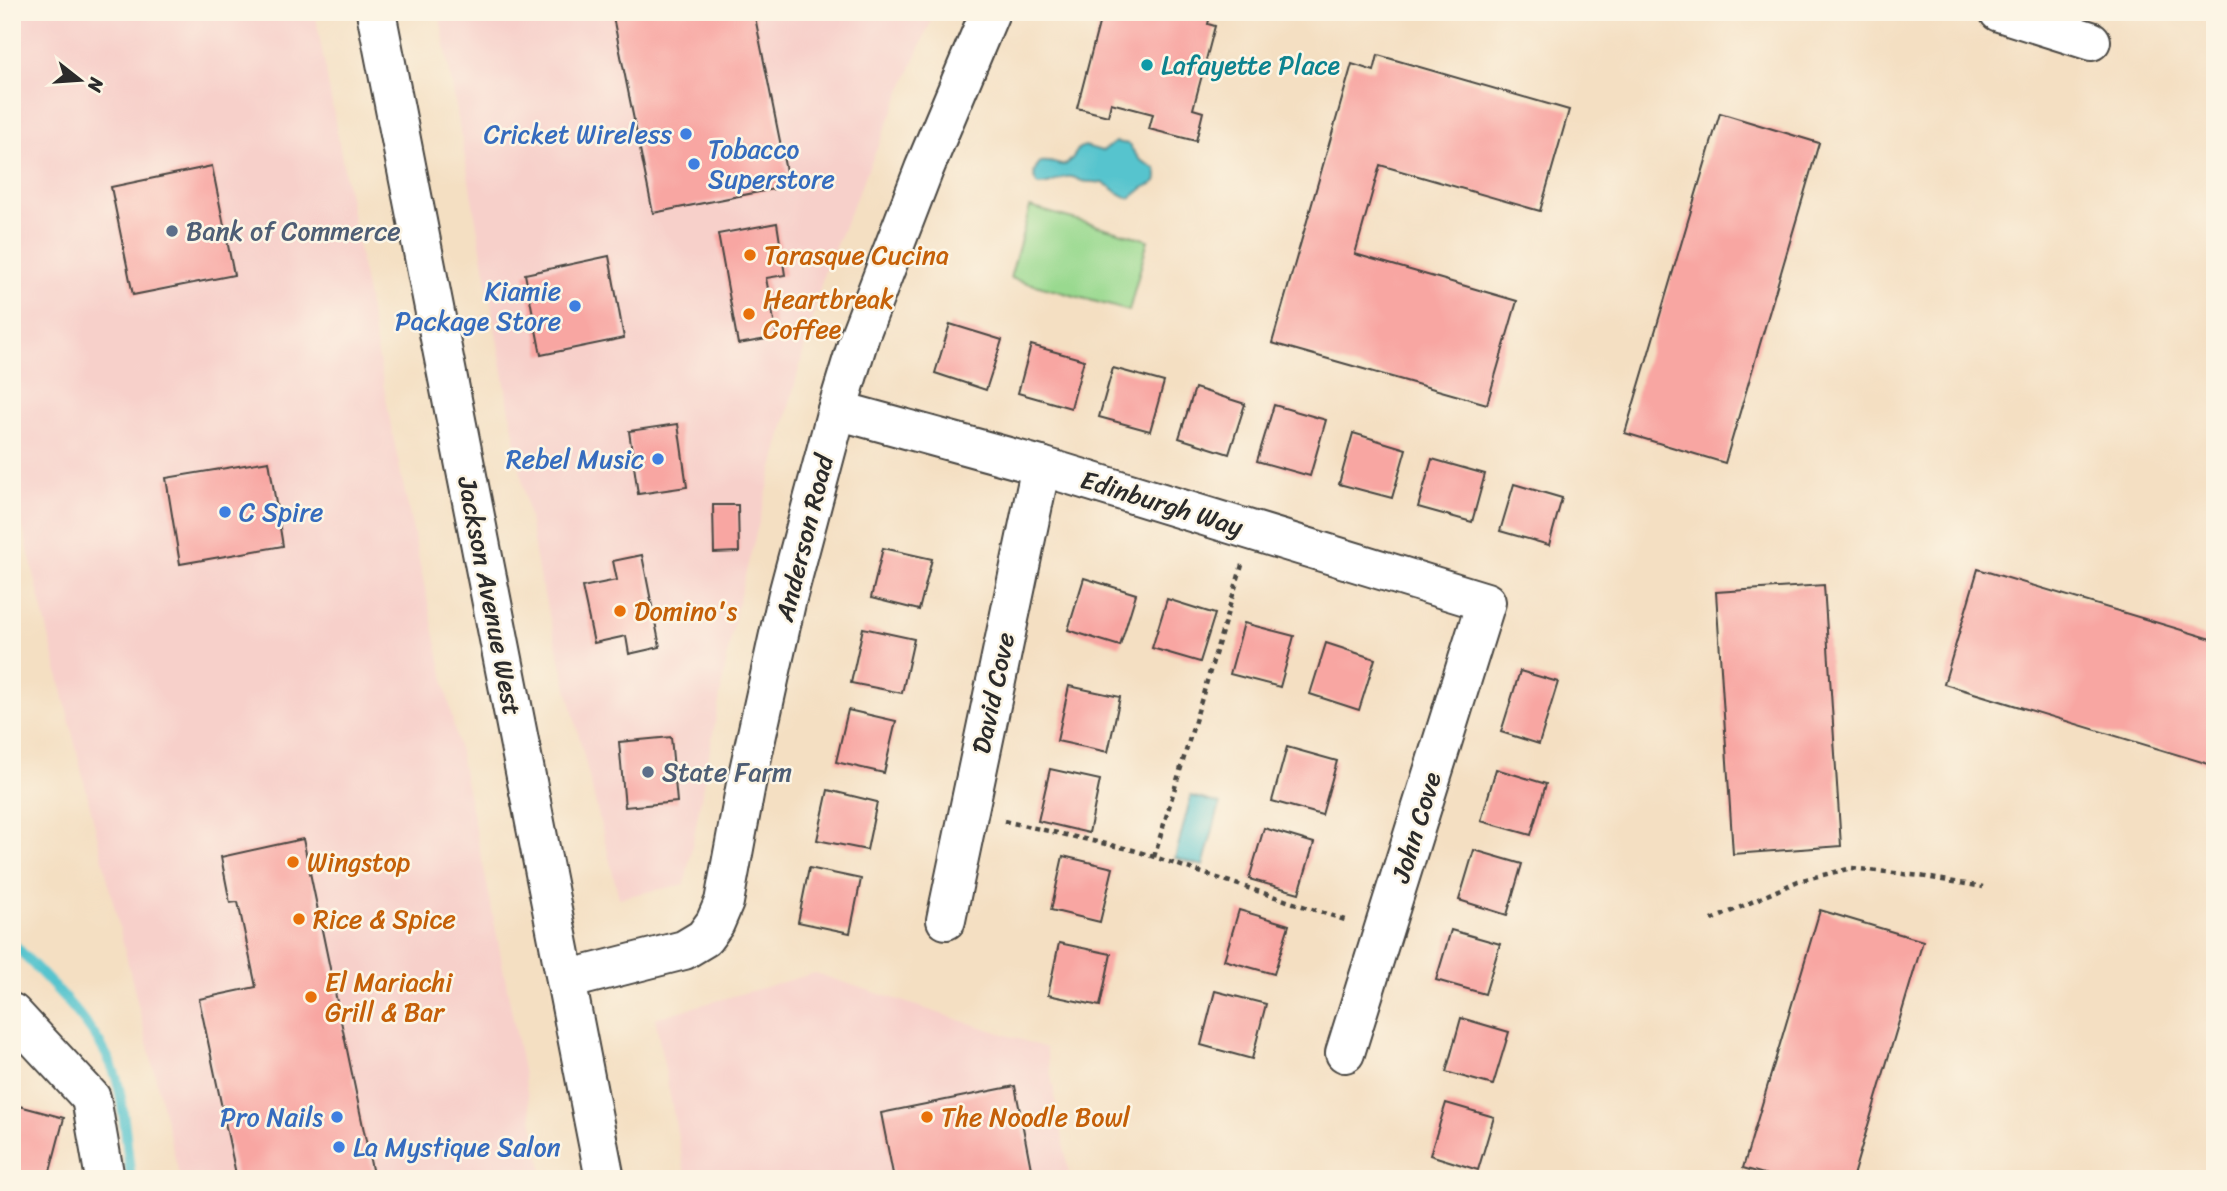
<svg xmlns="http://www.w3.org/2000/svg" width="2227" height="1191" font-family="Sriracha,sans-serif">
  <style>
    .built { fill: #f7d0ca }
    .green { fill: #99d98f; stroke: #62825d; stroke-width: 2 }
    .water { fill: #57c4ce; stroke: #41787c; stroke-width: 2 }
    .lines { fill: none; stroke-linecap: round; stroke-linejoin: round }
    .stream { stroke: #57c4ce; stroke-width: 10 }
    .building { fill: #f8a6a2 }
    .minor-casing { stroke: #494642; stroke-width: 42 }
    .major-casing { stroke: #494642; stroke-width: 42 }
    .path { stroke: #494642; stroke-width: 4.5; stroke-dasharray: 5 5; stroke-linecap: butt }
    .minor { stroke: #fff; stroke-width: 38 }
    .major { stroke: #fff; stroke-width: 38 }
    .culture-dot { fill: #0f9aa8; stroke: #fcf5e5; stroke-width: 2.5 }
    .shop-dot { fill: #3f7fe0; stroke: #fcf5e5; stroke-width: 2.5 }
    .service-dot { fill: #5c6f8a; stroke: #fcf5e5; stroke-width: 2.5 }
    .food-dot { fill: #e8710a; stroke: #fcf5e5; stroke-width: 2.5 }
    .labels { text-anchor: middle; stroke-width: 5; stroke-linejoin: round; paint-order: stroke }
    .culture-label { font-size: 26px; fill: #0d838f; stroke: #fcf5e5; text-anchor: start }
    .shop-label { font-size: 26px; fill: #366cbe; stroke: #fcf5e5; text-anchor: end }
    .service-label { font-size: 26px; fill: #4e5e75; stroke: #fcf5e5; text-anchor: start }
    .food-label { font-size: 26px; fill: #c56008; stroke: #fcf5e5; text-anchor: start }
    .street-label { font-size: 26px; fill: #2b2b2b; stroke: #fcf5e5 }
  </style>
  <rect width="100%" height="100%" fill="#fcf5e5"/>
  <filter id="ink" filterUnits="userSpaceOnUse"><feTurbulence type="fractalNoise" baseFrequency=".0143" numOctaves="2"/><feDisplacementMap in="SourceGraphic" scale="14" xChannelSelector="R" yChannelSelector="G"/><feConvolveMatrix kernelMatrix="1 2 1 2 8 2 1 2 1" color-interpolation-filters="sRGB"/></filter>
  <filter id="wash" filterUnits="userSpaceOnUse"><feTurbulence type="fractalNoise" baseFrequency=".00686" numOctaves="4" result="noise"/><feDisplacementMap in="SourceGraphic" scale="28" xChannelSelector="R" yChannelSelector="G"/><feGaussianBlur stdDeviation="1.57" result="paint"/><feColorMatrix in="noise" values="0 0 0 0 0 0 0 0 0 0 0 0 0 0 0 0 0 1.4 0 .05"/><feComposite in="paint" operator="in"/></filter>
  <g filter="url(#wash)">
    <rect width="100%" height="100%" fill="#f4dfc2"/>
    <g class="built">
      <path d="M12 12H315L393 436 486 879 544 1179H180L12 483Z"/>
      <path d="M439 12H935L824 273 736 610 685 884 619 898 539 575Z"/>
      <path d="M815 973 1046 1048 1070 1179H686L655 1018Z"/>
    </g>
    <path class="green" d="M1030 207 1148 240 1129 311 1010 278Z"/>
    <g class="water">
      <path d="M1116 142 1128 144 1140 160 1156 169C1159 183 1156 182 1145 187 1140 190 1136 195 1130 198 1120 196 1114 188 1105 184 1097 181 1090 183 1082 181 1078 180 1075 177 1071 177 1060 175 1054 186 1038 185 1032 177 1034 169 1040 162 1063 159 1061 178 1079 148L1085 146 1102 151Z"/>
      <path d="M1191 796 1220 804 1203 866 1175 858Z"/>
    </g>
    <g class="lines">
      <path class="stream" d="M12 942C49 983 107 1033 119 1088 125 1118 127 1149 131 1179"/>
    </g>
    <g id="blocks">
      <g class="building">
        <path d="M612 12H754L789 186 653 213Z"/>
        <path d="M1102 12H1211L1208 24 1215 26 1193 109 1203 112 1196 141 1149 129 1153 114 1111 103 1108 116 1077 108Z"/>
        <path d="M1378 55 1569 110 1540 211 1380 165 1355 254 1517 301 1487 404 1272 343 1352 64 1374 71Z"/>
        <path d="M1720 113 1819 143 1725 463 1625 433Z"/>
        <path d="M212 166 234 275 133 295 111 187Z"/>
        <path d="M777 223 785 275 766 278 777 337 738 344 718 234Z"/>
        <path d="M609 256 624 338 541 355 525 274Z"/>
        <path d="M950 324 1002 340 986 390 935 373Z"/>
        <path d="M1031 345 1084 360 1071 408 1018 393Z"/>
        <path d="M1113 368 1164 382 1150 431 1099 417Z"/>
        <path d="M1195 388 1245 404 1229 454 1179 438Z"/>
        <path d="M1274 405 1326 420 1310 476 1257 461Z"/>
        <path d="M678 424 687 487 638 494 629 431Z"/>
        <path d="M1353 433 1406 449 1392 498 1339 484Z"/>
        <path d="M1432 459 1485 474 1472 522 1418 507Z"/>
        <path d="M269 461 283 546 180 564 166 478Z"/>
        <path d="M1514 484 1562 498 1549 545 1500 531Z"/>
        <path d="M713 505H738L739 552 714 553Z"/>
        <path d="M883 548 932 559 919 610 871 598Z"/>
        <path d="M642 555 660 647 629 654 626 636 594 643 582 587 617 580 613 561Z"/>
        <path d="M1978 569 2215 640V766L1944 684Z"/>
        <path d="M1084 578 1136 594 1120 646 1068 630Z"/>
        <path d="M1824 585 1841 846 1733 854 1716 592Z"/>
        <path d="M1167 599 1215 614 1200 662 1152 648Z"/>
        <path d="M1244 623 1294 636 1280 687 1230 674Z"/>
        <path d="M863 628 914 639 902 693 851 683Z"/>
        <path d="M1326 643 1375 659 1359 710 1310 694Z"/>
        <path d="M1520 671 1558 682 1539 744 1501 732Z"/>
        <path d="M1069 686 1120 697 1108 752 1057 741Z"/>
        <path d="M848 710 896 721 884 773 836 762Z"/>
        <path d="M671 737 677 802 625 807 619 742Z"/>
        <path d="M1287 747 1337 761 1322 815 1272 801Z"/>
        <path d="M1050 769 1100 780 1089 833 1038 821Z"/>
        <path d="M1496 769 1546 784 1531 835 1481 821Z"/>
        <path d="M828 790 877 802 867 850 817 840Z"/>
        <path d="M1264 828 1314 843 1299 893 1249 879Z"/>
        <path d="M303 839 374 1179H237L199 999 256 987 238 902 230 903 221 857Z"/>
        <path d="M1474 850 1522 864 1507 915 1459 900Z"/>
        <path d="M1063 856 1113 868 1100 922 1051 910Z"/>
        <path d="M809 868 861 879 850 933 798 922Z"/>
        <path d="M1239 910 1289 925 1274 974 1224 960Z"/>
        <path d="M1820 910 1923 941 1852 1179H1781L1743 1168Z"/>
        <path d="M1451 930 1500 944 1485 994 1436 980Z"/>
        <path d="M1059 943 1111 954 1100 1006 1048 995Z"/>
        <path d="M1215 991 1266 1004 1252 1059 1201 1045Z"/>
        <path d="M1461 1018 1509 1032 1493 1085 1446 1072Z"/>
        <path d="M1015 1086 1033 1179H894L881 1113Z"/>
        <path d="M1446 1103 1494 1117 1478 1170 1430 1155Z"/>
        <path d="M12 1104 64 1118 48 1179H12Z"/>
      </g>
    </g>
  </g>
  <g filter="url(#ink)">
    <use href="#blocks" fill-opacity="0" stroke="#494642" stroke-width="2"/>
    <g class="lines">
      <g class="minor-casing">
        <g id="minor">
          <path d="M1999 12 2091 41"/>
          <path d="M837 410 1041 466 1486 602 1345 1053"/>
          <path d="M946 920 1041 466"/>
          <path d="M566 980 684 950 704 938 715 923 724 902 746 784 787 598 837 410 860 335 924 169 990 12"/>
          <path d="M12 1013 91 1098 105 1179"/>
        </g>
      </g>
      <g class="major-casing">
        <path id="major" d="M376 12 605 1179"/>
      </g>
      <g class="path">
        <path d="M1004 821 1133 850 1348 921"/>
        <path d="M1154 857 1242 565"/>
        <path d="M1712 920 1798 881 1852 868 1920 876 1983 887"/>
      </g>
      <use href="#minor" class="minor"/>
      <use href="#major" class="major"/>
    </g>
  </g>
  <circle class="culture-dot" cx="1147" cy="65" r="7"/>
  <g class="shop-dot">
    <circle cx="686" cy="134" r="7"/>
    <circle cx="694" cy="164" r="7"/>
    <circle cx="575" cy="306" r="7"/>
    <circle cx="658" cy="459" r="7"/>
    <circle cx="225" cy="512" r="7"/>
    <circle cx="337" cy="1117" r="7"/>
    <circle cx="339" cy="1147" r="7"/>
  </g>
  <g class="service-dot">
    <circle cx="172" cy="231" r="7"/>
    <circle cx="648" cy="772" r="7"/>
  </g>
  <g class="food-dot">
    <circle cx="750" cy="255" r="7"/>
    <circle cx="749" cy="314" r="7"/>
    <circle cx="620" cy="611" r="7"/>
    <circle cx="293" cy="862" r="7"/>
    <circle cx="299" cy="919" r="7"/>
    <circle cx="311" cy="997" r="7"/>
    <circle cx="927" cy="1117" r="7"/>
  </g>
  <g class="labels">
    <g class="culture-label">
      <text x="1161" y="74">Lafayette Place</text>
    </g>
    <g class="shop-label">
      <text x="672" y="143">Cricket Wireless</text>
      <text x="708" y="158" text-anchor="start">Tobacco<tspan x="708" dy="30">Superstore</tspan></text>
      <text x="561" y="300">Kiamie<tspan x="561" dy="30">Package Store</tspan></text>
      <text x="644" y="468">Rebel Music</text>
      <text x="239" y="521" text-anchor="start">C Spire</text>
      <text x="323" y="1126">Pro Nails</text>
      <text x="353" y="1156" text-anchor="start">La Mystique Salon</text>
    </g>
    <g class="service-label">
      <text x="186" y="240">Bank of Commerce</text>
      <text x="662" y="781">State Farm</text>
    </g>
    <g class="food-label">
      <text x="764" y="264">Tarasque Cucina</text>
      <text x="763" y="308">Heartbreak<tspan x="763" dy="30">Coffee</tspan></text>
      <text x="634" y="620">Domino's</text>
      <text x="307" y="871">Wingstop</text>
      <text x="313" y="928">Rice &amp; Spice</text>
      <text x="325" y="991">El Mariachi<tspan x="325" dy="30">Grill &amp; Bar</tspan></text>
      <text x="941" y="1126">The Noodle Bowl</text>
    </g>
    <g class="street-label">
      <text transform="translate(1162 503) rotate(17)" y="9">Edinburgh Way</text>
      <text transform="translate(804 538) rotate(-76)" y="9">Anderson Road</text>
      <text transform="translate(490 596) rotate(79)" y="9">Jackson Avenue West</text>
      <text transform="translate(993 693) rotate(-78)" y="9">David Cove</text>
      <text transform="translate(1416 827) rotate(-73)" y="9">John Cove</text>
    </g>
  </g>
  <rect width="2227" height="1191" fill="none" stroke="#fcf5e5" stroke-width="42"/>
  <g transform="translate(80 80) rotate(107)" stroke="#fcf5e5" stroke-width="5" paint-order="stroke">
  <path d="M0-5L12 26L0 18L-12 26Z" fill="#2b2b2b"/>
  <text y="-10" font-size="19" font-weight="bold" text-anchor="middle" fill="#2b2b2b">N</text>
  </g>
</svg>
